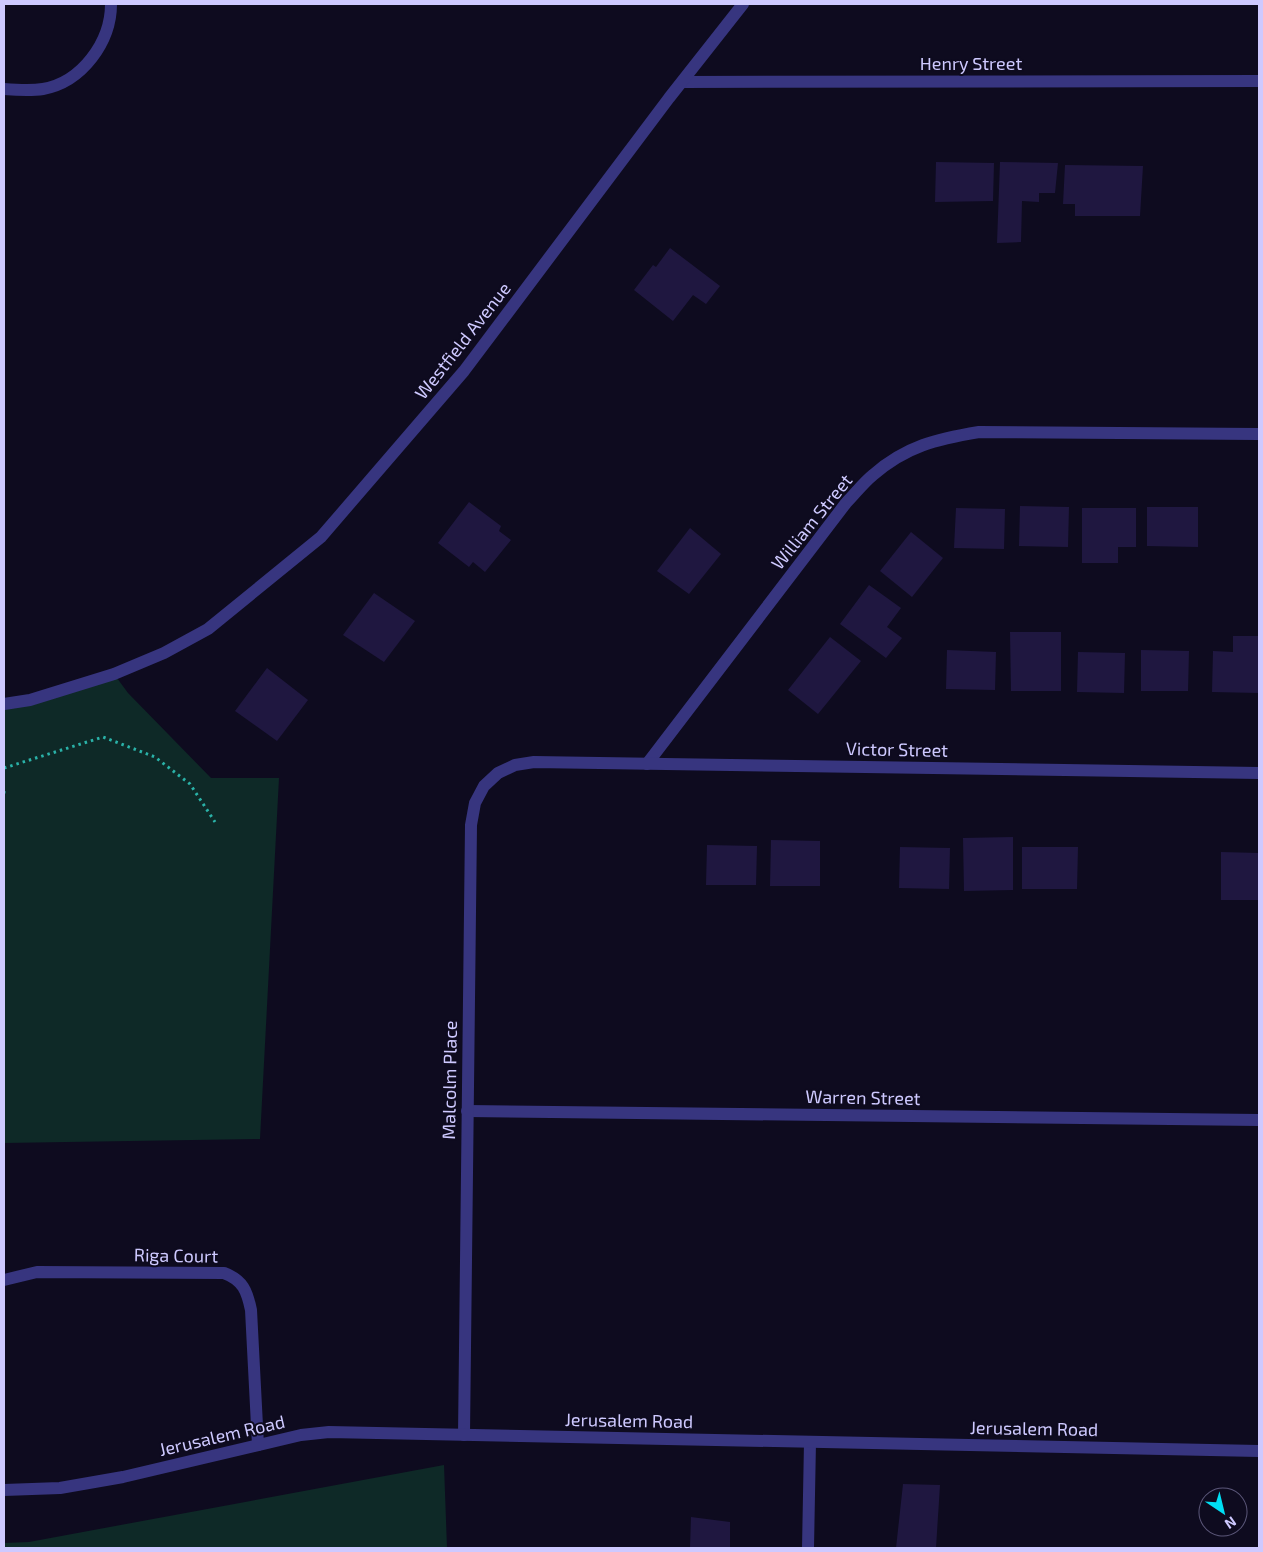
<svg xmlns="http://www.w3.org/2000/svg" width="1263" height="1552" font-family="'Exo 2',sans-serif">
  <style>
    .green { fill: #0e2927 }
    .building { fill: #1f1740 }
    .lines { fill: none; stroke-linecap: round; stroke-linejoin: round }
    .path { stroke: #2ab2a8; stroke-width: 3; stroke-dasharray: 2.5 4; stroke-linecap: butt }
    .minor { stroke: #37357f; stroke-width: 12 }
    .tertiary { stroke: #37357f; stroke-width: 12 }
    .labels { text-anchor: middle; stroke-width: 4; stroke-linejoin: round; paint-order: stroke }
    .street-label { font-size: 18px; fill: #cec9ff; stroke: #0e0b1f }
  </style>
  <rect width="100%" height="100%" fill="#0e0b1f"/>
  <g class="green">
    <path d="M114 674 128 693 211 778H279L260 1139 4 1143V704Z"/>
    <path d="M444 1465 447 1548H4V1543L29 1542Z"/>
  </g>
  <g class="building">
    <path d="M936 162 994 163 993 201 935 202Z"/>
    <path d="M1000 162 1058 163 1055 193H1039V202L1022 201 1021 242 997 243Z"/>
    <path d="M1065 165 1143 166 1140 216H1075V204H1063Z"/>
    <path d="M670 248 720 286 706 304 693 295 673 321 634 290 653 265 656 267Z"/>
    <path d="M469 502 501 526 499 531 511 540 485 572 473 562 469 567 438 543Z"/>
    <path d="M1020 506 1069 507 1068 547 1019 546Z"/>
    <path d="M1147 507H1198V547L1147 546Z"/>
    <path d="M956 508 1005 509 1004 549 954 548Z"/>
    <path d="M1082 508H1136V547H1118V563H1082Z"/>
    <path d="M690 528 721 554 689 594 657 571Z"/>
    <path d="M911 532 943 558 912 597 880 571Z"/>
    <path d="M869 585 901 608 887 627 902 638 886 658 840 624Z"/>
    <path d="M374 593 415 621 384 662 343 635Z"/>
    <path d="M1010 632H1061V691H1011Z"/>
    <path d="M1233 636H1259V693L1212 692 1213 651 1233 652Z"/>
    <path d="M830 637 861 661 818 714 788 690Z"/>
    <path d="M947 650 996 652 995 690 946 689Z"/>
    <path d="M1141 650 1189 651 1188 691H1141Z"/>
    <path d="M1078 652 1125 653 1124 693 1077 692Z"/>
    <path d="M267 668 308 700 277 741 235 711Z"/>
    <path d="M1013 837V890L964 891 963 838Z"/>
    <path d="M771 840 820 841V886H770Z"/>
    <path d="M707 845 757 846 756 885H706Z"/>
    <path d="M900 847 950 848 949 889 899 888Z"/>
    <path d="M1022 847H1078L1077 889H1022Z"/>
    <path d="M1221 852 1259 853V900H1221Z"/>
    <path d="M903 1484 940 1485 936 1548H896Z"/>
    <path d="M691 1517 730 1522V1548H690Z"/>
  </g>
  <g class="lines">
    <g class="path">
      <path d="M4 768 103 737 155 757 190 784 215 822"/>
      <path d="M4 791V794"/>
    </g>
    <g class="minor">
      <path d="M683 82 1259 81"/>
      <path d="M4 89C16 90 31 91 43 89 82 82 111 42 111 4"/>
      <path d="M647 764 846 503C855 494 863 483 873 475 906 446 937 439 979 432L1259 434"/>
      <path d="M467 1111 1259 1120"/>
      <path d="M4 1280 37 1272 224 1273C243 1280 247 1291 251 1310L258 1445"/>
      <path d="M464 1435 471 825 475 803 484 786 498 773 515 765 534 762 1259 773"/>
      <path d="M808 1548 810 1442"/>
    </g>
    <g class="tertiary">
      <path d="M4 704 30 700 114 674 164 653 208 629 321 537 464 371 669 98 743 4"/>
      <path d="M4 1490 60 1488 123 1477 301 1435 329 1432 1259 1451"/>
    </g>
  </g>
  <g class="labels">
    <g class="street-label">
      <text x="971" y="70">Henry Street</text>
      <text transform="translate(463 341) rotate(-52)" y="6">Westfield Avenue</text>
      <text transform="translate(812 522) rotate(-51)" y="6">William Street</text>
      <text transform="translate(897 750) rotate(1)" y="6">Victor Street</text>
      <text transform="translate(450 1080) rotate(-89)" y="6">Malcolm Place</text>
      <text transform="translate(863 1098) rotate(1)" y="6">Warren Street</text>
      <text transform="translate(176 1256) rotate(1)" y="6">Riga Court</text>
      <text transform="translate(629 1421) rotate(1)" y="6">Jerusalem Road</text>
      <text transform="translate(1034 1429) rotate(1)" y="6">Jerusalem Road</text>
      <text transform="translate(222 1436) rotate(-13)" y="6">Jerusalem Road</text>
    </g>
  </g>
  <rect width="1263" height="1552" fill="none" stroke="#cec9ff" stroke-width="10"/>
  <g transform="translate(1223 1512) rotate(145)"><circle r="24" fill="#0e0b1f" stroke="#5b5779"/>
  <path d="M0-4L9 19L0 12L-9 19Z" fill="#00dff4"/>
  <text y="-8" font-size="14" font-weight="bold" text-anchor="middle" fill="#cec9ff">N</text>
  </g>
</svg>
